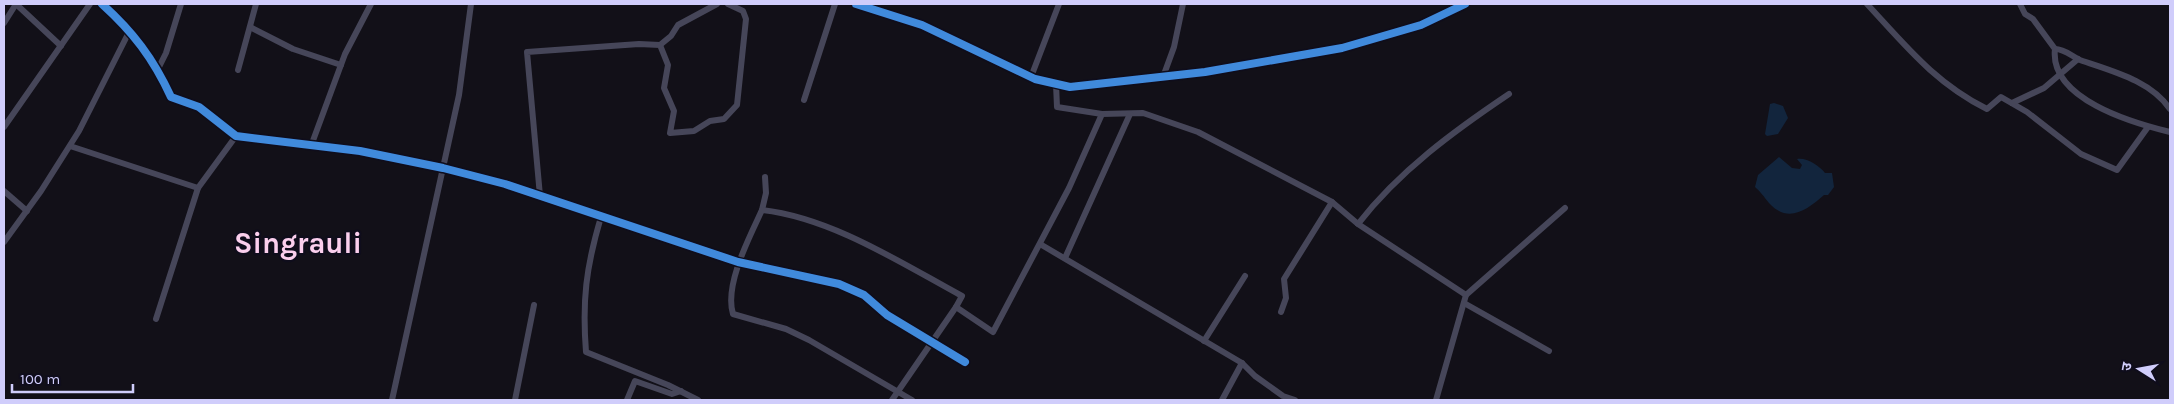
<svg xmlns="http://www.w3.org/2000/svg" width="2174" height="404" font-family="Karla,'Noto Sans Devanagari',sans-serif">
  <style>
    .water { fill: #12253d }
    .lines { fill: none; stroke-linecap: round; stroke-linejoin: round }
    .minor { stroke: #464659; stroke-width: 6 }
    .tertiary { stroke: #464659; stroke-width: 8 }
    .cycleway-casing { stroke: #0f0d1c; stroke-width: 11 }
    .cycleway { stroke: #408adc; stroke-width: 8 }
    .labels { text-anchor: middle; stroke-width: 4.5; stroke-linejoin: round; paint-order: stroke }
    .town-label { font-size: 29px; font-weight: bold; fill: #fbcfed; stroke: #0f0d1c }
  </style>
  <rect width="100%" height="100%" fill="#121018"/>
  <g class="water">
    <path d="M1774 103 1783 106 1788 118 1778 134 1767 136 1765 134 1770 104Z"/>
    <path d="M1779 157 1792 168 1800 169 1802 165 1797 159C1806 157 1820 166 1825 173H1832L1834 187 1828 195H1824C1807 210 1788 224 1769 203 1764 197 1761 192 1755 187L1758 175Z"/>
  </g>
  <g class="lines">
    <g class="minor">
      <path d="M16 4 61 46"/>
      <path d="M102 4C133 32 153 58 171 97L199 107 236 136 360 151 443 168 505 184 738 262 839 284 864 295 887 315 965 362"/>
      <path d="M1867 4C1906 46 1935 83 1987 109L2001 97 2027 112 2081 154 2117 170 2148 127"/>
      <path d="M2020 4 2025 14 2033 19 2055 49C2049 99 2133 123 2170 132"/>
      <path d="M4 23 16 4"/>
      <path d="M250 27 293 49 341 65"/>
      <path d="M660 45 671 36 678 25 717 4"/>
      <path d="M2055 49C2065 49 2071 56 2080 60 2111 71 2150 80 2170 109"/>
      <path d="M158 69 166 53 181 4"/>
      <path d="M238 70 256 4"/>
      <path d="M1031 77 1059 4"/>
      <path d="M1163 77 1174 47 1183 4"/>
      <path d="M1056 84 1057 107 1102 114 1143 113 1198 132 1332 202 1358 224 1466 295"/>
      <path d="M804 100 835 4"/>
      <path d="M2012 103 2044 88 2078 59"/>
      <path d="M4 127 90 4"/>
      <path d="M70 146 198 188"/>
      <path d="M311 146 345 54 371 4"/>
      <path d="M4 191 27 211"/>
      <path d="M540 196 527 52 639 44 660 45 668 65 664 88 674 111 670 133 694 131 710 121 724 119 737 105 746 19 743 11 728 4"/>
      <path d="M762 210 766 193 765 177"/>
      <path d="M601 217C586 267 582 301 586 352L668 385 698 400"/>
      <path d="M1358 224C1399 171 1454 131 1509 94"/>
      <path d="M4 242 41 191 79 131 130 30"/>
      <path d="M1040 244 1242 363 1255 376 1283 396 1295 400"/>
      <path d="M1065 258 1130 114"/>
      <path d="M1464 303 1549 351"/>
      <path d="M1281 312 1286 298 1284 279 1332 202"/>
      <path d="M156 319 198 188 236 136"/>
      <path d="M1204 341 1245 276"/>
      <path d="M392 400 459 95 471 4"/>
      <path d="M515 400 534 305"/>
      <path d="M627 400 635 381 672 394 681 391"/>
      <path d="M892 400 956 307"/>
      <path d="M912 400 809 340 786 329 733 314C724 285 750 236 762 210 832 218 901 263 962 296L956 307 993 332 1069 188 1102 114"/>
      <path d="M1222 400 1242 363"/>
      <path d="M1436 400 1466 295 1565 208"/>
    </g>
    <path class="tertiary" d="M856 4 922 25 1035 79 1070 87 1205 72 1342 48 1421 25 1465 4"/>
    <g class="cycleway-casing">
      <g id="cycleway">
        <path d="M102 4C133 32 153 58 171 97L199 107 236 136 360 151 443 168 505 184 738 262 839 284 864 295 887 315 965 362"/>
        <path d="M856 4 922 25 1035 79 1070 87 1205 72 1342 48 1421 25 1465 4"/>
      </g>
    </g>
    <use href="#cycleway" class="cycleway"/>
  </g>
  <g class="labels">
    <g class="town-label">
      <text x="298" y="253">Singrauli</text>
    </g>
  </g>
  <rect width="2174" height="404" fill="none" stroke="#d0cdfb" stroke-width="10"/>
  <g transform="translate(2139 369) rotate(281)" stroke="#0f0d1c" stroke-width="4" paint-order="stroke">
  <path d="M0-4L9 19L0 12L-9 19Z" fill="#d0cdfb"/>
  <text y="-8" font-size="14" font-weight="bold" text-anchor="middle" fill="#d0cdfb">उ</text>
  </g>
  <path d="M12 384v8h121v-8" fill="none" stroke="#d0cdfb" stroke-width="2.5"/>
  <text x="20" y="384" font-size="15" fill="#d0cdfb" stroke="#0f0d1c" stroke-width="4" paint-order="stroke">100 m</text>
</svg>
